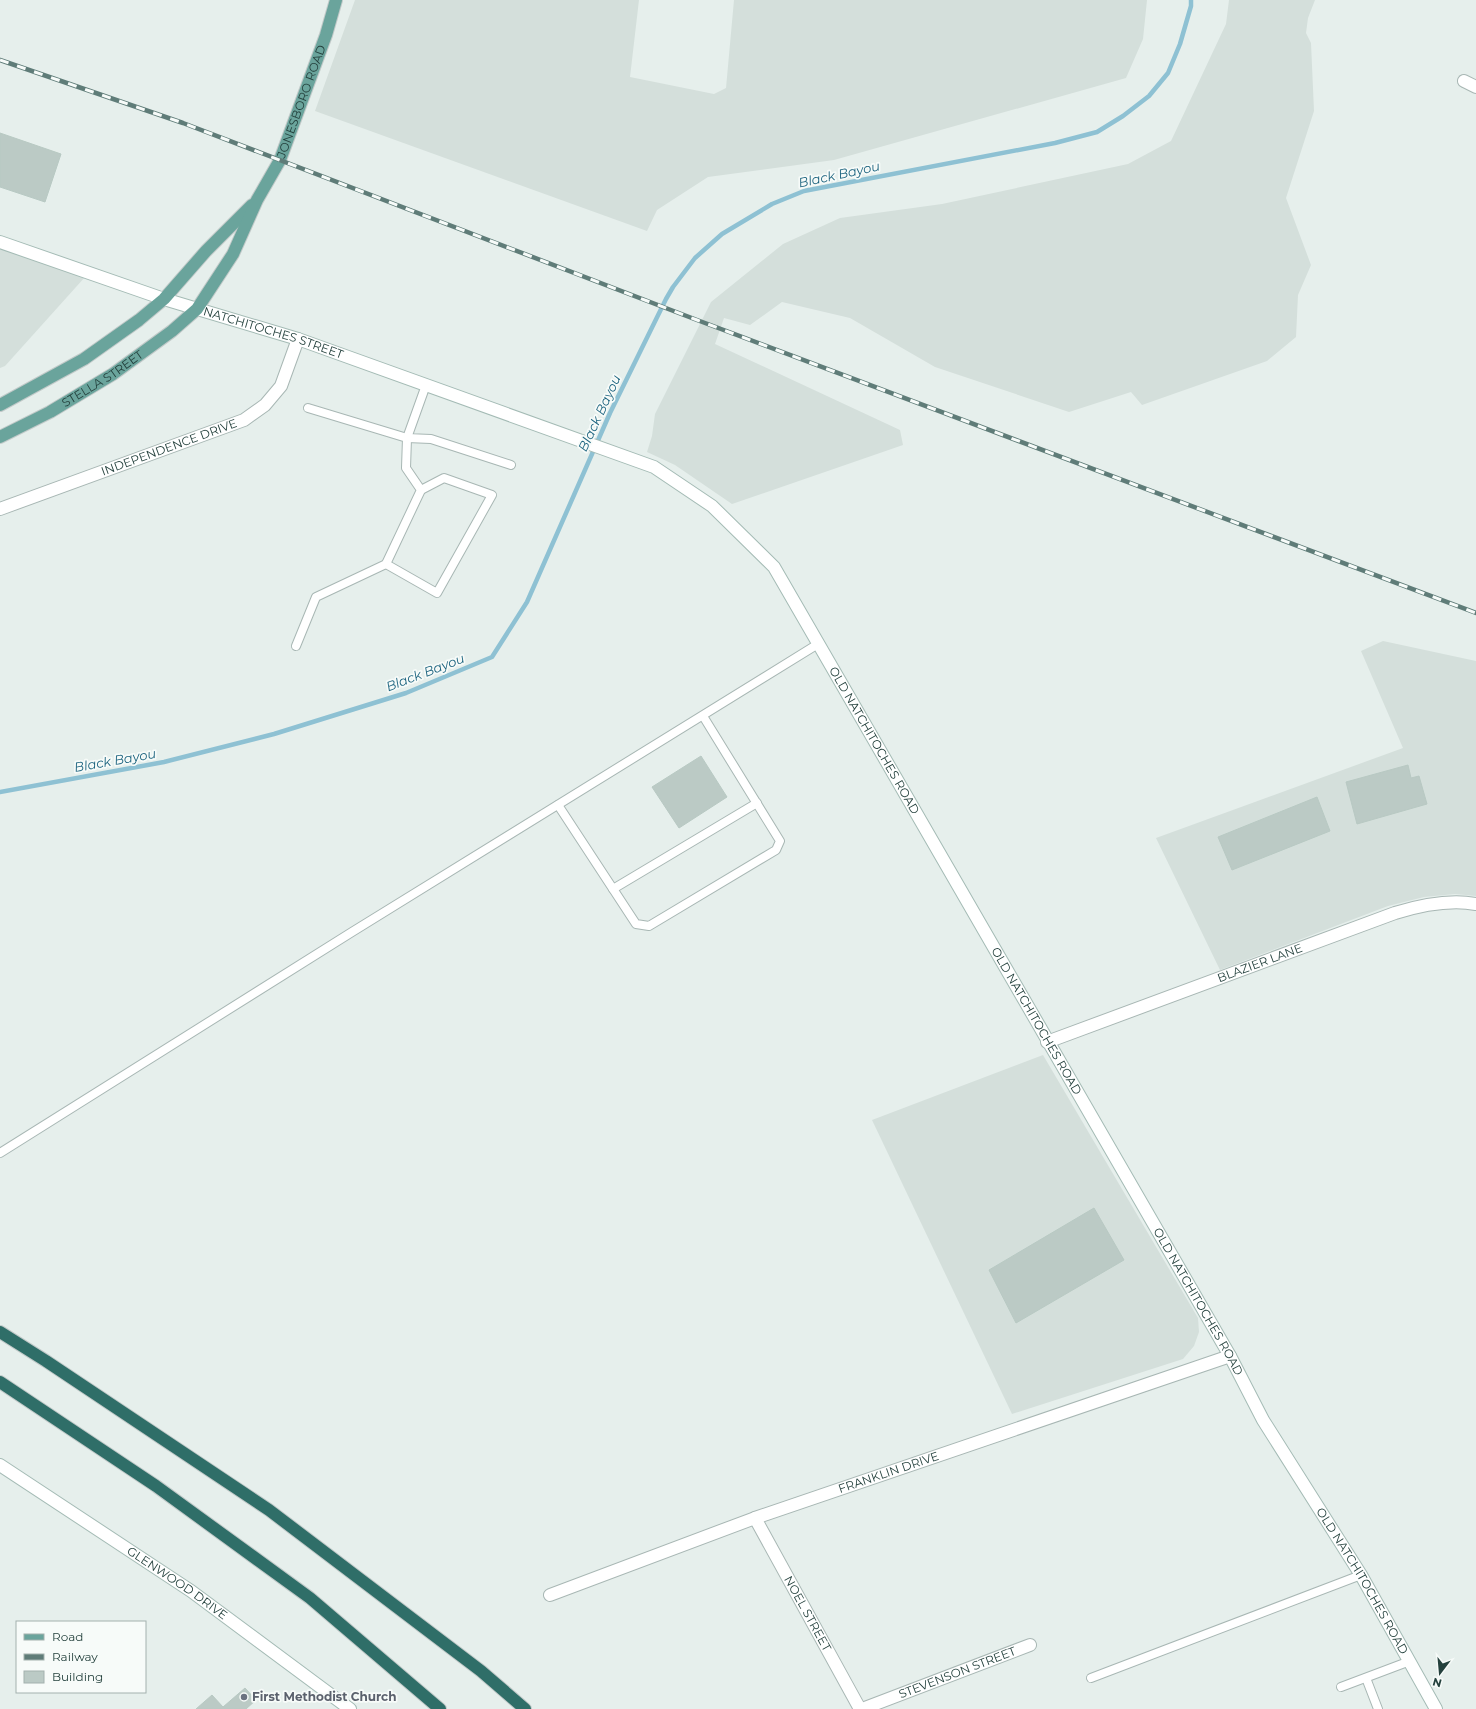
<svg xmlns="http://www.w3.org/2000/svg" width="1476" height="1709" font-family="Montserrat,sans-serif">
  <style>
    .built { fill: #d4dfdb }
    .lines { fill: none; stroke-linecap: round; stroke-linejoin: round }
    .stream { stroke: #8ec1d3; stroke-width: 4.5 }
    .building { fill: #bbcac5; stroke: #b8c9c3 }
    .lane-casing { stroke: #a8b7b4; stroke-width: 10 }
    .street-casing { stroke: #a8b7b4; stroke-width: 14 }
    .secondary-casing { stroke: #a4bbb5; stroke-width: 14 }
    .primary-casing { stroke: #c2cac9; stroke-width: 14 }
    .highway-casing { stroke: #c2cac9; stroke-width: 14 }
    .lane { stroke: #fff; stroke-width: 8 }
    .street { stroke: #fff; stroke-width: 12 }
    .secondary { stroke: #fff; stroke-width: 12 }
    .primary { stroke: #6aa49c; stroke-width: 12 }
    .highway { stroke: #2f6e68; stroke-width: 12 }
    .rail-casing { stroke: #5f7c78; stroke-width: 4.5 }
    .rail { stroke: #f7fbf9; stroke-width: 3; stroke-dasharray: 9; stroke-linecap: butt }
    .worship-dot { fill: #6b7280; stroke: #f7fbf9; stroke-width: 1.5 }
    .labels { text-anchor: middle; stroke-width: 3.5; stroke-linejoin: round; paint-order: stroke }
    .street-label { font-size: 12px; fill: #24413d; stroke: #f7fbf9 }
    .worship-label { font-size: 12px; font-weight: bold; fill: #5b616d; stroke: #f7fbf9; text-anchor: start }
    .water-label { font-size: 13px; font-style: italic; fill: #1d647f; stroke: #f7fbf9 }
  </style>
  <rect width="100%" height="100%" fill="#e6efec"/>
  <g class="built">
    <path d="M355 0H639L630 77 714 94 726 88 734 0H1147L1143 39 1126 78 834 160 708 177 657 210 647 231 315 111Z"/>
    <path d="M1229 0H1315L1308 18 1306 33 1311 43 1314 111 1286 198 1311 265 1298 295 1296 337 1267 361 1142 405 1131 392 1069 412 935 367 850 318 782 302 750 325 724 318 715 344 900 430 903 445 732 504 675 465 647 452 652 436 655 414 711 302 783 244 840 218 942 204 1128 164 1171 141 1226 24Z"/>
    <path d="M0 248 85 277 5 366 0 368Z"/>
    <path d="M1383 641 1476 661V896L1455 894 1424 897 1388 906 1220 970 1156 838 1403 748 1361 651Z"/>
    <path d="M1043 1055 1198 1318 1199 1332 1194 1346 1183 1359 1012 1414 872 1120Z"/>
  </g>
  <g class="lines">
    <path class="stream" d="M0 792 164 762 274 734 406 693 492 657 527 602 610 413 666 299 673 287 695 258 722 234 772 204 804 191 1055 143 1097 132 1123 116 1149 96 1168 73 1180 44 1191 6V0"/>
  </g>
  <g class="building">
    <path d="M0 133 61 154 45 202 0 187Z"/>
    <path d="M701 756 727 797 679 828 652 787Z"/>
    <path d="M1408 765 1411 778 1419 776 1427 804 1357 824 1346 782Z"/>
    <path d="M1317 797 1330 831 1232 870 1218 837Z"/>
    <path d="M1094 1208 1124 1260 1016 1323 989 1270Z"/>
    <path d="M245 1688 256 1700 246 1709H196L212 1695 223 1707Z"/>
  </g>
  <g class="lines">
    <g class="lane-casing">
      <g id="lane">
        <path d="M426 385 407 438 431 439 511 465"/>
        <path d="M386 564 437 593 492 495 444 478 421 490"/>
        <path d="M296 646 316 597 386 564 421 490 406 468 407 438 308 408"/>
        <path d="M558 805 636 924 649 926 776 850 780 841 703 716"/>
        <path d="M613 889 757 803"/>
        <path d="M0 1153 352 932 818 644"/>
        <path d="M1091 1678 1361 1575"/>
        <path d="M1366 1678 1378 1709"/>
        <path d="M1341 1687 1410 1661"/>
      </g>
    </g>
    <g class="street-casing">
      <g id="street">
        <path d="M1464 81 1476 87"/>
        <path id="s1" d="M0 509 244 420 265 405 281 386 298 339"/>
        <path id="s2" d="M1047 1042 1395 913C1421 905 1449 899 1476 904"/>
        <path id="s3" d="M755 1518 860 1709"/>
        <path id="s4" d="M550 1595 755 1518 1230 1356"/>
        <path id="s5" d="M862 1709 1030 1645"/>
      </g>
    </g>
    <g class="secondary-casing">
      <g id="secondary">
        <path id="s6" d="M0 242 164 299 298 339 654 467 712 506 774 567 1230 1356 1263 1420 1361 1575 1436 1709"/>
        <path id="s7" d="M0 1465 191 1591 350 1709"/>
      </g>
    </g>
    <g class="primary-casing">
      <g id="primary">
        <path d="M0 405 84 359 139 320 164 299 206 251 252 205"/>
        <path id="s8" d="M0 437 50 412 113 374 172 331 197 309 233 254 257 200 280 160 326 35 336 0"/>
      </g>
    </g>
    <g class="highway-casing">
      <g id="highway">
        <path d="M0 1332 46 1361 269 1510 481 1671 525 1709"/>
        <path d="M0 1382 156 1486 310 1598 440 1709"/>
      </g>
    </g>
    <use href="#lane" class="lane"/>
    <use href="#street" class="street"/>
    <use href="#secondary" class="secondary"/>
    <use href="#primary" class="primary"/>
    <use href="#highway" class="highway"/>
    <g class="rail-casing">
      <path id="rail" d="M0 60 183 123 697 320 1476 613"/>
    </g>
    <use href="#rail" class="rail"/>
  </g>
  <circle class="worship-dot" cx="244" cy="1697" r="4"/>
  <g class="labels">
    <g class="street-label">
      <text dy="4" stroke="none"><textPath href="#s8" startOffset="469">JONESBORO ROAD</textPath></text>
      <text dy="4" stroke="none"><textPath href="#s6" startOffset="288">NATCHITOCHES STREET</textPath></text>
      <text dy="4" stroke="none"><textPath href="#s8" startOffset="118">STELLA STREET</textPath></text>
      <text dy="4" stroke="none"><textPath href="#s1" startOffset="180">INDEPENDENCE DRIVE</textPath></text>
      <text dy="4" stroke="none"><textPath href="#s6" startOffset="1049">OLD NATCHITOCHES ROAD</textPath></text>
      <text dy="4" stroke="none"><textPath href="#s2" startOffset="227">BLAZIER LANE</textPath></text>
      <text dy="4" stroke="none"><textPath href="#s6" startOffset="1373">OLD NATCHITOCHES ROAD</textPath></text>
      <text dy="4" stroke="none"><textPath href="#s6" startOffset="1697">OLD NATCHITOCHES ROAD</textPath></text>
      <text dy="4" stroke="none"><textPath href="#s4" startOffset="360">FRANKLIN DRIVE</textPath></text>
      <text dy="4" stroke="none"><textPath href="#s6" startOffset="2021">OLD NATCHITOCHES ROAD</textPath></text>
      <text dy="4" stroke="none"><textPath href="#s7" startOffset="213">GLENWOOD DRIVE</textPath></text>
      <text dy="4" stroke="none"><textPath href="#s3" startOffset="109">NOEL STREET</textPath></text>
      <text dy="4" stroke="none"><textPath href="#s5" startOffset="102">STEVENSON STREET</textPath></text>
    </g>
    <g class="worship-label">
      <text x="252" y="1701">First Methodist Church</text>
    </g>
    <g class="water-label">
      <text transform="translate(839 174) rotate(-12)" y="5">Black Bayou</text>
      <text transform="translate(599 413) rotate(-65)" y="5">Black Bayou</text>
      <text transform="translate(425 672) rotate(-21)" y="5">Black Bayou</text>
      <text transform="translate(115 760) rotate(-10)" y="5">Black Bayou</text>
    </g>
  </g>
  <rect x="16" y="1621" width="130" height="72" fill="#f7fbf9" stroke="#a3b1ae"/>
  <rect x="24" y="1634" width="20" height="6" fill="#6aa49c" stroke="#a3b1ae"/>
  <text x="52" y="1641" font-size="12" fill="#24413d">Road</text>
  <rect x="24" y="1654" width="20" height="6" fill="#5f7c78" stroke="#a3b1ae"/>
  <text x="52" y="1661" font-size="12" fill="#24413d">Railway</text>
  <rect x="24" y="1671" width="20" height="12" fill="#bbcac5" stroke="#a3b1ae"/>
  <text x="52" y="1681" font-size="12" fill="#24413d">Building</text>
  <g transform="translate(1440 1673) rotate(196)" stroke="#f7fbf9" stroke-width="3" paint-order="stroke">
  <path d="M0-3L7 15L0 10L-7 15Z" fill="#24413d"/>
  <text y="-6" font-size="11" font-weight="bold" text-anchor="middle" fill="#24413d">N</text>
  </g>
</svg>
